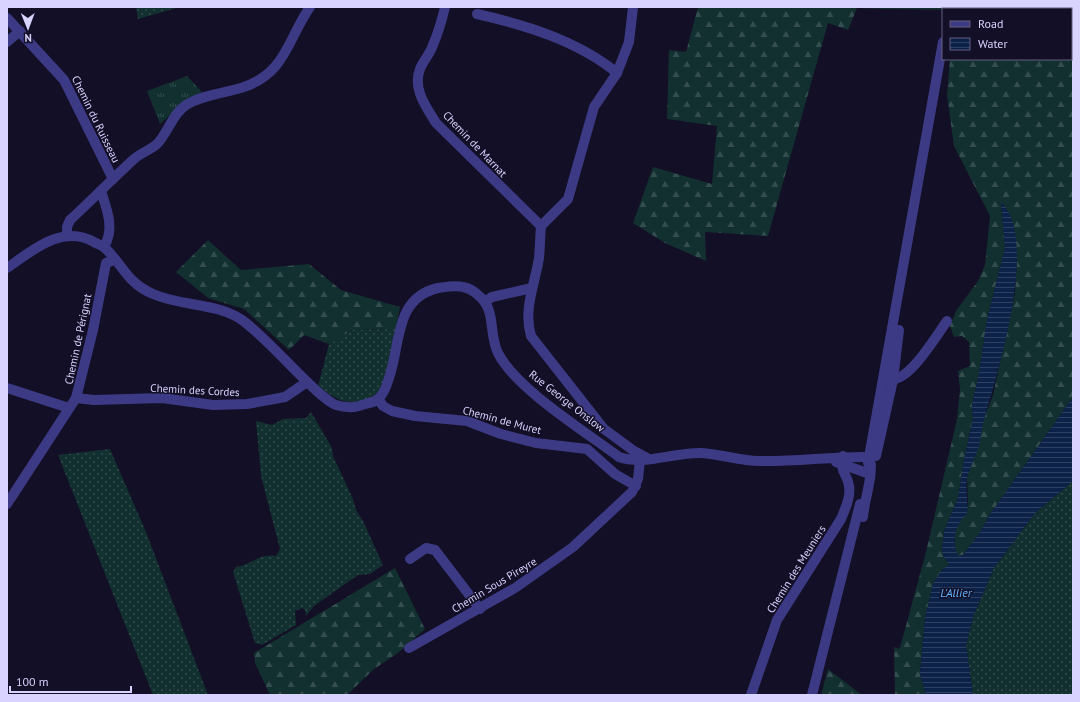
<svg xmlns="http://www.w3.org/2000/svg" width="1080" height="702" font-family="'PT Sans',sans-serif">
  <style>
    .grass { fill: url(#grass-dots) }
    .forest { fill: url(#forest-firs) }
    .park { fill: url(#park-tufts) }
    .water { fill: url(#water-rules) }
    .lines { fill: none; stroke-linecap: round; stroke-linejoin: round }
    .minor { stroke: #3d3a85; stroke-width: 10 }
    .labels { text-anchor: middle; stroke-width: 3; stroke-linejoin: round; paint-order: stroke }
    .street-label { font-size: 11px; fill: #d9d4ff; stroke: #130f26 }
    .water-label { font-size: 12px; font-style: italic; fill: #62b6ff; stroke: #130f26 }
  </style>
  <defs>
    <pattern id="grass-dots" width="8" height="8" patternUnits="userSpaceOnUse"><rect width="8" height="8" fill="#12302f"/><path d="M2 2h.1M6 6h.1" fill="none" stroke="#344d4e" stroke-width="1.8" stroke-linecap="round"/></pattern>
    <pattern id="forest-firs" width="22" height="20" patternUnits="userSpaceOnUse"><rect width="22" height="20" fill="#12302f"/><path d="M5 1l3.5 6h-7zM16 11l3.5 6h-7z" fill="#344d4e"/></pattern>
    <pattern id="park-tufts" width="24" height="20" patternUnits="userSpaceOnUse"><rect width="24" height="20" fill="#12302f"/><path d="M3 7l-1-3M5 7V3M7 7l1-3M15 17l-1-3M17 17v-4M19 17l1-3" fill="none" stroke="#344d4e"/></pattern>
    <pattern id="water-rules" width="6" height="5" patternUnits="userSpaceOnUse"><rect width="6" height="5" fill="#0c2248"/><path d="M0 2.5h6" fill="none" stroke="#2f4163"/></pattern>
  </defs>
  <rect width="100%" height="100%" fill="#130f26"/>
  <g class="grass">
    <path d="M136 7H180L138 19Z"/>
    <path d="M396 329C392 347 390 381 377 394 373 398 364 400 359 401 342 405 332 396 318 386L329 344 352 330Z"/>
    <path d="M311 412 332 448 333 456 353 499 356 510 363 521 383 565 370 574 358 575 314 606 306 616 305 610 302 608 295 611 296 625 262 645 255 643 233 572 236 567C252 565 258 553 276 556L280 549 261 476 256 421 272 425 283 419 306 418Z"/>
    <path d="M110 449 146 532 208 695H153L58 455Z"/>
    <path d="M1073 481V695H973L966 645 974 614 994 568 1035 513Z"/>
  </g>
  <g class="forest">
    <path d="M698 7H1073V397L991 513 979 534 963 555 958 556 955 551V531L968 504 967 476 977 451 983 421 993 395 1015 293 1017 260 1001 203 1005 248 987 320 979 373 972 405 973 419 964 459 958 498 944 531 942 550 944 556 950 564 941 571 933 584 925 618 920 674 926 695H895L894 647 899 649 901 644 926 552 957 419 960 390 958 371 970 366 969 342 962 336 954 337 950 326 956 311 978 281 985 265 990 216 954 146 947 95 950 59H1071V9C999 9 929 11 857 8L848 30 828 23 768 236 705 232 706 261 665 243 633 223 653 167 712 184 717 126 667 119 669 50 686 52Z"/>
    <path d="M208 240 241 270 309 264 341 290 400 307 396 329 352 330 329 344 304 335 289 350 244 309 208 298 176 272Z"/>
    <path d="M395 568 425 629 398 653 374 669 347 695H270L255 663 254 653Z"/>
    <path d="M828 669 862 695H821Z"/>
  </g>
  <path class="park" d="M187 76 202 92 187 100 160 124 147 91Z"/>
  <path class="water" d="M1001 202C1040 239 997 374 984 420 981 430 981 442 977 452 974 460 970 467 968 475 964 487 969 502 967 514 955 524 951 542 958 556L963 555 979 534 991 513 1073 397V481L1035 513 994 568 974 614 966 645 973 695H926L920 674 925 618 933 584 941 571 949 564 943 556 942 550 944 531 958 498 964 459 973 419 972 405 979 373 987 320 1005 248Z"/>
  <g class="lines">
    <g class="minor">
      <path d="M445 7C442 20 438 33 433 45 430 54 423 61 420 69 412 89 427 108 436 123L541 226"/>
      <path d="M949 9V7"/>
      <path d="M477 14C526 25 578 41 617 73"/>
      <path d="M7 18 64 80 113 179"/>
      <path d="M7 42 20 31"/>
      <path d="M101 191C107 210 115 229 104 247"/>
      <path d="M541 226C540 237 540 248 539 258 535 284 523 309 531 336L604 429 634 451 647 458"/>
      <path d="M541 226 568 199 594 107 617 73 629 42 633 7"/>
      <path d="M67 235V227L70 220C92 200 112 179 134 159 141 153 150 150 157 144 168 133 172 114 186 105 202 95 224 93 241 88 286 74 287 40 310 7"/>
      <path d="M7 268C33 250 62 224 94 242 97 244 102 245 105 248 124 266 126 282 153 294 182 307 220 302 246 323 271 343 294 371 319 393 324 397 330 403 336 405 346 408 356 408 365 404 369 403 374 402 377 400 383 396 387 385 389 378 401 344 394 298 438 288 446 287 455 285 463 287 468 288 474 291 478 295 497 310 488 333 498 353 515 388 586 432 619 457 645 466 675 452 701 453 721 454 740 461 759 461 796 462 833 456 869 457 875 472 864 500 863 517"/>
      <path d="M486 301 492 297 532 288"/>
      <path d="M889 379C908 384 936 336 947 321"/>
      <path d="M7 388 69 408"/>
      <path d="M76 398 94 400 162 398 213 405 247 404 285 397 307 382"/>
      <path d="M378 399 383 406 392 411 415 416 467 421 501 434 536 443 587 449 615 474 636 486"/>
      <path d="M876 456 893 380 899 330"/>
      <path d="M836 462 867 473 871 465"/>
      <path d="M868 463 943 42"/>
      <path d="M7 504 76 398 93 330 106 263 114 260"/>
      <path d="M410 559 426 548 435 550 480 609"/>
      <path d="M409 648 515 588 573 547 632 492 638 479 640 460"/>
      <path d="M751 695 777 620 841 519C845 509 851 497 849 486 847 471 840 476 843 456"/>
      <path d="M812 695 860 504"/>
    </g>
  </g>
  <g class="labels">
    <g class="street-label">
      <text transform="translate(96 119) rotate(64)" y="4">Chemin du Ruisseau</text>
      <text transform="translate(475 144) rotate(46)" y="4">Chemin de Marnat</text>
      <text transform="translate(78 339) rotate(-78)" y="4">Chemin de Pérignat</text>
      <text transform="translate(195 390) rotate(3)" y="4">Chemin des Cordes</text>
      <text transform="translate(567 401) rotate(38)" y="4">Rue George Onslow</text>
      <text transform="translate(502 420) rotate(15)" y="4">Chemin de Muret</text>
      <text transform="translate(796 569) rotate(-58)" y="4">Chemin des Meuniers</text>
      <text transform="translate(494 585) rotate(-31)" y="4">Chemin Sous Pireyre</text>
    </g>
    <g class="water-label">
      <text x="956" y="597">L'Allier</text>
    </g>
  </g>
  <rect width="1080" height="702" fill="none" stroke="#d9d4ff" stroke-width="16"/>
  <rect x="942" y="8" width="130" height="52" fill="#130f26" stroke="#625e7d"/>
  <rect x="950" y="21" width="20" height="6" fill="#3d3a85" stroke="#625e7d"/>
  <text x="978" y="28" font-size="12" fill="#d9d4ff">Road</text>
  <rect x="950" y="38" width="20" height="12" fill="url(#water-rules)" stroke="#625e7d"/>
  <text x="978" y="48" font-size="12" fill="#d9d4ff">Water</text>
  <g transform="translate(28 28) rotate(179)" stroke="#130f26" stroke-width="3" paint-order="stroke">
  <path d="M0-3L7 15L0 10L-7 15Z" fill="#d9d4ff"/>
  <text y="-6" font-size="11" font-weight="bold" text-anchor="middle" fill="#d9d4ff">N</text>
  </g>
  <path d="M10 686v6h121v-6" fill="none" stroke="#d9d4ff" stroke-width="2"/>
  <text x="16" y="686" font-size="12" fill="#d9d4ff" stroke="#130f26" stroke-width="3" paint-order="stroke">100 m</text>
</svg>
